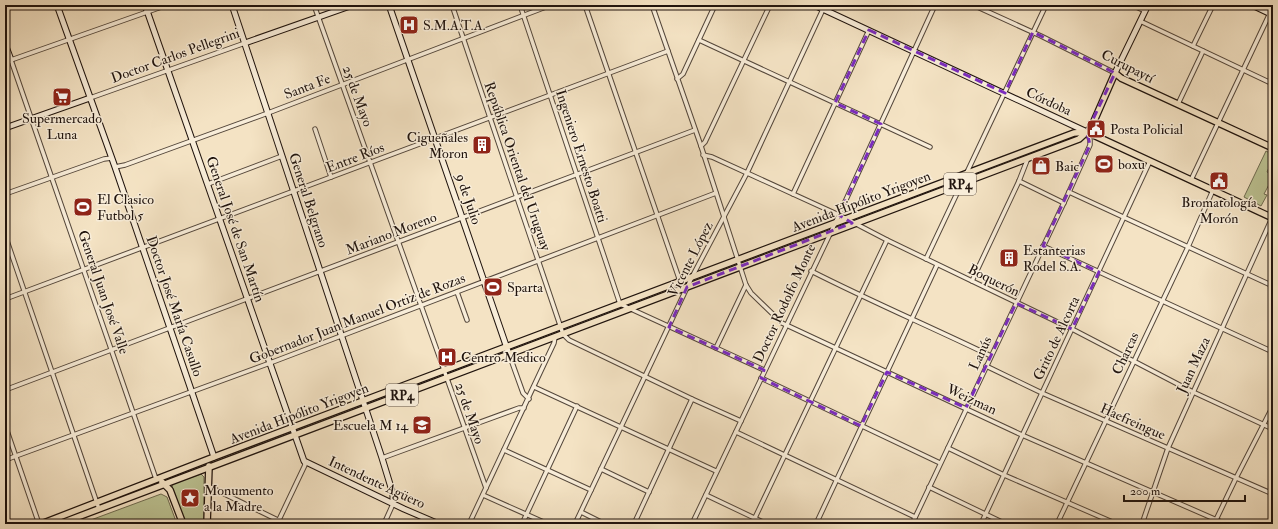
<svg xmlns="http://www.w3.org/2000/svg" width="1278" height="529" font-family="'IM FELL Double Pica',serif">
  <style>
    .green { fill: #bcc393; stroke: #6e6b50 }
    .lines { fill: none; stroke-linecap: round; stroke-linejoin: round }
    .street-casing { stroke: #54473b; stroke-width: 5.5 }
    .secondary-casing { stroke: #1f130d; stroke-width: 7 }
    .primary-casing { stroke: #1f130d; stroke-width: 8 }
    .street { stroke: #f8edd9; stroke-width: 3.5 }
    .secondary { stroke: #f8edd9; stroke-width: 5 }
    .primary { stroke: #f4e3c4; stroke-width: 5.5 }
    .marked { fill: none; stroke: #7b2cbf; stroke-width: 3; stroke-dasharray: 8 5; stroke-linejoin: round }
    .labels { text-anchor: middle; stroke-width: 3; stroke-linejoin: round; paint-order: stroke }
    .shield { fill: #f8edd9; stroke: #60544a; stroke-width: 1 }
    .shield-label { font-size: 13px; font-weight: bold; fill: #1f130d }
    .poi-label { font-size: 14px; fill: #1f130d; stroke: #f8edd9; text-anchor: start }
    .street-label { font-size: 14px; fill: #1f130d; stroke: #f8edd9 }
  </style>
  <rect width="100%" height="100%" fill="#f4e3c4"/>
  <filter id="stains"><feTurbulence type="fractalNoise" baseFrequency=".005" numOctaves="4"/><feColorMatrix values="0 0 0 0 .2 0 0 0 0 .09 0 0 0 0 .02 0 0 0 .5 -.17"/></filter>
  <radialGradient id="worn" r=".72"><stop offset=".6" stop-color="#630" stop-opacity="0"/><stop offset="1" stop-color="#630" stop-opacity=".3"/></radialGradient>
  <g class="green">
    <path d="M1266 151 1273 155V159L1267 172 1273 175V177L1264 194 1267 195 1261 206 1244 197Z"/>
    <path d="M201 474 204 477V524H185L172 488 173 484Z"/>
    <path d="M161 494 167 497 177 524H80Z"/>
  </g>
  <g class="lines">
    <g class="street-casing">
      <g id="street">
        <path d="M314 5 486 488"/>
        <path d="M452 5 563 334 569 340 692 399 741 421"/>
        <path d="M520 5 620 304 764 370"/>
        <path d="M585 5 683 290"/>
        <path d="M652 5 701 146 746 285 751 293 782 323 1022 435 1226 524"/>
        <path d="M973 5 1041 36 1115 73"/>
        <path d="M1132 5 1145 11"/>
        <path d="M1140 21 1273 84"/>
        <path d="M699 40 930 147"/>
        <path d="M1193 46 1213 5"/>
        <path d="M677 79 683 74 715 5"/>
        <path d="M90 98 245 43"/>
        <path d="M1178 104 1203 51"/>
        <path d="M315 129 331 177"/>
        <path d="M701 146 705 142 770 5"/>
        <path d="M703 155 712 157 839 215 887 240 972 281 1072 329 1193 392 1273 429"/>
        <path d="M115 167 125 165 268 113 551 5"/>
        <path d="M1191 180 1270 13"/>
        <path d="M1019 181 1064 203"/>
        <path d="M208 184 282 156"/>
        <path d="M1069 192 1273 286"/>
        <path d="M5 194 104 159 112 158"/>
        <path d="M793 194 869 30"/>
        <path d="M5 235 99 509"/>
        <path d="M1043 246 1273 352"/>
        <path d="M926 259 1046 5"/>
        <path d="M811 271C870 301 931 327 991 356"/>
        <path d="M972 281 1019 181 1028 158"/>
        <path d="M457 292 467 320"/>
        <path d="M5 299 668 51"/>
        <path d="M716 348 746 285"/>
        <path d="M509 354 523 393 529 399"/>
        <path d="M986 366 1042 393 1273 494"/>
        <path d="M761 378 940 463"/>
        <path d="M534 387 716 471"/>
        <path d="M5 390 695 130"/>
        <path d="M5 425 39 524"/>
        <path d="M736 432 915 517"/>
        <path d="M948 448 1004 475 1117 524"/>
        <path d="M504 450 591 490"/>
        <path d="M382 458 519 408H524"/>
        <path d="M5 460 270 363 716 193"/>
        <path d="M601 469 649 492"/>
        <path d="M156 479 11 60 167 5"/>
        <path d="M208 486 286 524"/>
        <path d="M929 487 1006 524"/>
        <path d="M483 495 548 524"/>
        <path d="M706 495 767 524"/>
        <path d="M581 512 605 524"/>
        <path d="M277 524 305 465 304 461"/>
        <path d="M384 524 393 504"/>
        <path d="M469 524 554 343 555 337"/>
        <path d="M522 524 577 406"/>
        <path d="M575 524 692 277 747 173 825 5"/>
        <path d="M634 524 692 399"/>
        <path d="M692 524 839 215 935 5"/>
        <path d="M752 524 887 240"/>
        <path d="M816 524 937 265"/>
        <path d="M912 524 1069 192 1090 145V140L1087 132"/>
        <path d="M981 524 1150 161"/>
        <path d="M1057 524 1188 247 1213 190"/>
        <path d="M1142 524 1168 448 1272 218"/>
        <path d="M1214 524 1236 478 1273 406"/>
      </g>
    </g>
    <g class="secondary-casing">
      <g id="secondary">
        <path d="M57 5 115 167 214 457"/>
        <path d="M145 5 304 461 404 509 439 524"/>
        <path d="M232 5 382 458 393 494V504"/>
        <path d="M389 5 509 354"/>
        <path d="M814 5 1087 132"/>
        <path d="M1252 5 1273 15"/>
        <path d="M245 43 353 5"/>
        <path d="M5 44 11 60 5 62"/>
        <path d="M1115 73 1148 5"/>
        <path d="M5 128 90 98"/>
      </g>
    </g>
    <g class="primary-casing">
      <g id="primary">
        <path d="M1087 132 1273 218"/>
        <path d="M162 482 170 490 183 524"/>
        <path d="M41 524 214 457 1074 133 1087 132"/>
        <path d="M59 524 1079 139 1091 128 1115 73 1121 78 1273 148"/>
        <path d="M207 524 209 466"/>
      </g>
    </g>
    <use href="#street" class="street"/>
    <use href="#secondary" class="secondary"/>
    <use href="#primary" class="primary"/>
  </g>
  <path class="marked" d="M869 30 1005 93 1033 32 1115 73 1087 132 1090 145 1043 246 1099 272 1072 329 1016 303 966 408 887 372 861 426 761 378 764 370 669 327 687 287 852 223 839 215 881 124 835 103Z"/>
  <defs>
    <g id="hospital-square" transform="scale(1)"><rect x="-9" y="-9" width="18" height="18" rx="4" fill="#8f2418" stroke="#f8edd9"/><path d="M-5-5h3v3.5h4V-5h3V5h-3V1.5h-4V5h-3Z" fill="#fff"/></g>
    <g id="supermarket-square" transform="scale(1)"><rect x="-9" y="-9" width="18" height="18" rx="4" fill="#8f2418" stroke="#f8edd9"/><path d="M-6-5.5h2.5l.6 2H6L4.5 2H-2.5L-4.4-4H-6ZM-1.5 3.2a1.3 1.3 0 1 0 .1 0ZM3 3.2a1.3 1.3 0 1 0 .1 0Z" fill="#fff"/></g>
    <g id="civic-square" transform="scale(1)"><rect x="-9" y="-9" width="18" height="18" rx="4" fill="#8f2418" stroke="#f8edd9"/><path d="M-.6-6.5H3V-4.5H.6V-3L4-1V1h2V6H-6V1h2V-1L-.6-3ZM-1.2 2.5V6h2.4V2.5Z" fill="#fff"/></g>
    <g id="building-square" transform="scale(1)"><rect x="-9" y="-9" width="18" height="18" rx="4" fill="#8f2418" stroke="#f8edd9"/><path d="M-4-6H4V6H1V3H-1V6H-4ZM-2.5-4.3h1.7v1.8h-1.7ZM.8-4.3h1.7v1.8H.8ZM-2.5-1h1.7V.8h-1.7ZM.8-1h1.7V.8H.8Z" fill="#fff"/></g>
    <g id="stadium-square" transform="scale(1)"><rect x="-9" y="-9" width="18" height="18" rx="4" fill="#8f2418" stroke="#f8edd9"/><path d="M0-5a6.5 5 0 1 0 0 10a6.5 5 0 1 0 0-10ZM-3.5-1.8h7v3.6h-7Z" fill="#fff"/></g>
    <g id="shop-square" transform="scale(1)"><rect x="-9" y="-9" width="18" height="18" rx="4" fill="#8f2418" stroke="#f8edd9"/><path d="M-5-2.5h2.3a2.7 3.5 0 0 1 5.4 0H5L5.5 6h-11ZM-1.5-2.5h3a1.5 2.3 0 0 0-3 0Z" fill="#fff"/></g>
    <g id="school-square" transform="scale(1)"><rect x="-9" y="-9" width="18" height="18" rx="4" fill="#8f2418" stroke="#f8edd9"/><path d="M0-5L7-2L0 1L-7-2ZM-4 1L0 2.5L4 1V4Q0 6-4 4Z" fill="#fff"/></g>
    <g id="sight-square" transform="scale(1)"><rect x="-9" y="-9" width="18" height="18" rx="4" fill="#8f2418" stroke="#f8edd9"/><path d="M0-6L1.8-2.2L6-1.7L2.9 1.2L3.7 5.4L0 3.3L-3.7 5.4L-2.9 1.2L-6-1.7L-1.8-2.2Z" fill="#fff"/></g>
  </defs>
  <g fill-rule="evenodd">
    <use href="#hospital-square" x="409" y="25"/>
    <use href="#supermarket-square" x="62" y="97"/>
    <use href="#civic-square" x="1096" y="129"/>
    <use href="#building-square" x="482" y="145"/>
    <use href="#stadium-square" x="1104" y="164"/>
    <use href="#shop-square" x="1041" y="166"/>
    <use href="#civic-square" x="1219" y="181"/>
    <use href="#stadium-square" x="83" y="207"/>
    <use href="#building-square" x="1009" y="258"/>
    <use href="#stadium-square" x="493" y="287"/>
    <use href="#hospital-square" x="447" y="357"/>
    <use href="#school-square" x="422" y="425"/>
    <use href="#sight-square" x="190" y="498"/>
  </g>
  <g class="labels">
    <g class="shield">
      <rect x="944" y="173" width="32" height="22" rx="3"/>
      <rect x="386" y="384" width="32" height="22" rx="3"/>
    </g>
    <g class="shield-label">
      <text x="960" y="189">RP4</text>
      <text x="402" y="400">RP4</text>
    </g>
    <g class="poi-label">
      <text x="423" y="30">S.M.A.T.A.</text>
      <text x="62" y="123" text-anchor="middle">Supermercado<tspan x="62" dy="16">Luna</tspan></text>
      <text x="1110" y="134">Posta Policial</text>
      <text x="468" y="142" text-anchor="end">Cigueñales<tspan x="468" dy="16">Moron</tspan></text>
      <text x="1118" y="169">boxu</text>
      <text x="1055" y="171">Baic</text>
      <text x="97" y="204">El Clasico<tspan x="97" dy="16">Futbol 5</tspan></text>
      <text x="1219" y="207" text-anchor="middle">Bromatología<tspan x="1219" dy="16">Morón</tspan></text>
      <text x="1023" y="255">Estanterias<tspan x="1023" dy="16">Rodel S.A.</tspan></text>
      <text x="507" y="292">Sparta</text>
      <text x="461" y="362">Centro Medico</text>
      <text x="408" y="430" text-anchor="end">Escuela M 14</text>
      <text x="204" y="495">Monumento<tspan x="204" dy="16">a la Madre</tspan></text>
    </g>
    <g class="street-label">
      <text transform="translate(175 55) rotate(-20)" y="5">Doctor Carlos Pellegrini</text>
      <text transform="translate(1128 66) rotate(27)" y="5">Curupaytí</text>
      <text transform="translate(307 86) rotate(-21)" y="5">Santa Fe</text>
      <text transform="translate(358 96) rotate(70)" y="5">25 de Mayo</text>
      <text transform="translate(1049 101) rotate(25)" y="5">Córdoba</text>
      <text transform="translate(582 156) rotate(72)" y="5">Ingeniero Ernesto Boatti</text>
      <text transform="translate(355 157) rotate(-21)" y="5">Entre Ríos</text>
      <text transform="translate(518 166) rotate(71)" y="5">República Oriental del Uruguay</text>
      <text transform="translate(469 199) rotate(71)" y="5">9 de Julio</text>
      <text transform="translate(309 200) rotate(72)" y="5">General Belgrano</text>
      <text transform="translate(861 201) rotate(-21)" y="5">Avenida Hipólito Yrigoyen</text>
      <text transform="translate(236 229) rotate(71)" y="5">General José de San Martín</text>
      <text transform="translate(391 233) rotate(-21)" y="5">Mariano Moreno</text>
      <text transform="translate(690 259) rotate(-63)" y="5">Vicente López</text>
      <text transform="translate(994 280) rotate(26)" y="5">Boquerón</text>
      <text transform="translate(104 292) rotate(71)" y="5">General Juan José Valle</text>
      <text transform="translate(784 303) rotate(-65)" y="5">Doctor Rodolfo Monte</text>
      <text transform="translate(175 306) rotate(71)" y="5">Doctor José María Casullo</text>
      <text transform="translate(357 318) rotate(-21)" y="5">Gobernador Juan Manuel Ortiz de Rozas</text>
      <text transform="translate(1056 338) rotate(-65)" y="5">Grito de Alcorta</text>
      <text transform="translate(980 353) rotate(-65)" y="5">Lanús</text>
      <text transform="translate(1125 353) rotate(-65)" y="5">Charcas</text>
      <text transform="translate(1193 365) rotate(-65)" y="5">Juan Maza</text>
      <text transform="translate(972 399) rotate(25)" y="5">Weizman</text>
      <text transform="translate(299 413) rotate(-21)" y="5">Avenida Hipólito Yrigoyen</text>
      <text transform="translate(470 413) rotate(71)" y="5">25 de Mayo</text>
      <text transform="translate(1133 421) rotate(24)" y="5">Haefreingue</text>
      <text transform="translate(377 482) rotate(25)" y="5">Intendente Agüero</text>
    </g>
  </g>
  <rect width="1278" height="529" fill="none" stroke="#f4e3c4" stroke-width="20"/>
  <rect x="6" y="6" width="1266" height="517" fill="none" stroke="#1f130d" stroke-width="2"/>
  <rect x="10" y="10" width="1258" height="509" fill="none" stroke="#1f130d"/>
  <path d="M1124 495v6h121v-6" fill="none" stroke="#1f130d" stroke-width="2"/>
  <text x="1130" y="495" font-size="12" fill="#1f130d" stroke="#f8edd9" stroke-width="3" paint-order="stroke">200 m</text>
  <rect width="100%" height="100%" filter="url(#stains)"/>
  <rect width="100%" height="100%" fill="url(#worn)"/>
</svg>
